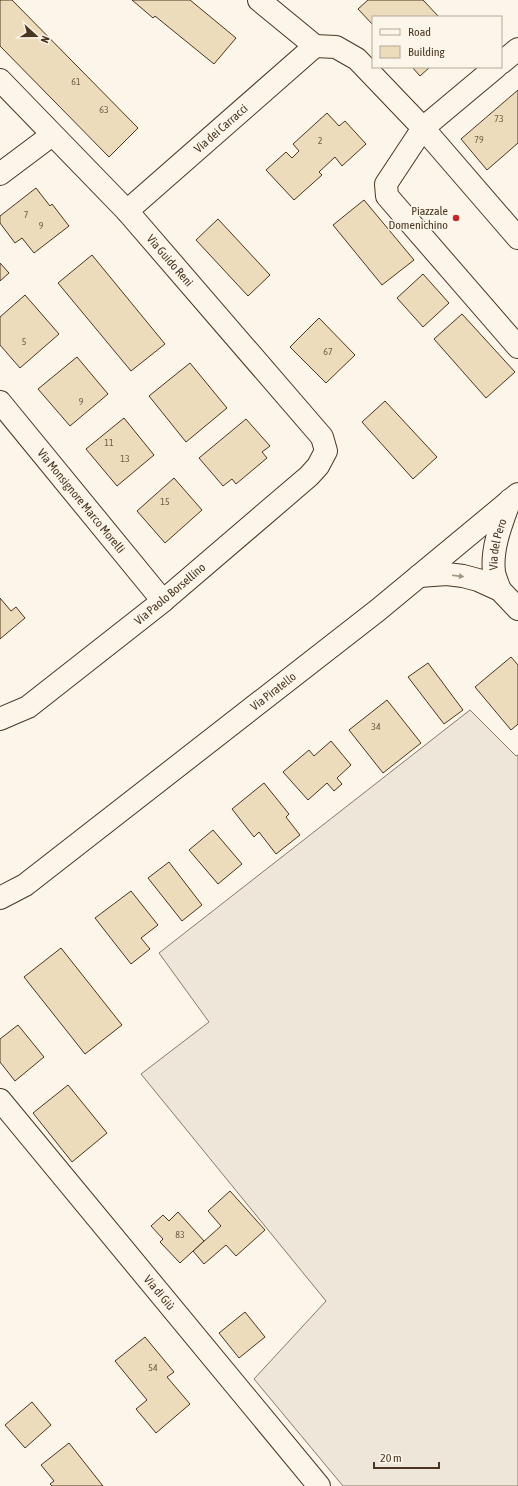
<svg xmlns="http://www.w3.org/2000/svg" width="518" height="1486" font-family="'Asap Condensed',sans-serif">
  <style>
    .grass { fill: #ede6d9; stroke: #887966 }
    .building { fill: #ecdcbc; stroke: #4a3520 }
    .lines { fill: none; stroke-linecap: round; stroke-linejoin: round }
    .minor-casing { stroke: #4a3520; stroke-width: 24 }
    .major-casing { stroke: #4a3520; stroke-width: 24 }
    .minor { stroke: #fbf6e9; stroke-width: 22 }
    .major { stroke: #fbf6e9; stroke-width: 22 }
    .oneway { fill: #a29684 }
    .poi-dot { fill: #c62828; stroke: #fbf6e9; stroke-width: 1.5 }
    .labels { text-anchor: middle; stroke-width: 3; stroke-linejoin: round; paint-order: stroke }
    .number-label { font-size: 10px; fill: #725f47 }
    .street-label { font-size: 12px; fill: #4a3520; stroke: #fbf6e9 }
    .poi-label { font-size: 12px; fill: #4a3520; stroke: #fbf6e9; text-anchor: end }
  </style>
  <rect width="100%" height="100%" fill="#fbf6e9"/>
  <path class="grass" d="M470 710 516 756 518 755V1486H343L254 1379 326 1301 141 1074 209 1022 159 953Z"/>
  <g class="building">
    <path d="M0 0H12L138 128 109 157 0 46Z"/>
    <path d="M132 0H190L236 38 214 64 155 16 153 18Z"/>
    <path d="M368 0H423L439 17H373V25L358 9Z"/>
    <path d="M412 67H430L420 76Z"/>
    <path d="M518 90V143L487 170 461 139Z"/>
    <path d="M327 113 339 126 345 121 366 144 342 166 335 157 319 172 322 175 294 200 266 170 286 152 292 158 299 151 293 144Z"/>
    <path d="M36 188 50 206 52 204 69 226 34 253 22 238 15 243 0 223V216Z"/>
    <path d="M364 200 414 260 382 285 333 225Z"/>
    <path d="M218 219 270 275 248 296 196 240Z"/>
    <path d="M92 255 165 344 131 371 58 283Z"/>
    <path d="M0 263 9 273 0 281Z"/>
    <path d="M423 274 449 303 423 327 397 298Z"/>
    <path d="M25 295 59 334 20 368 0 345V317Z"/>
    <path d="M462 314 515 372 486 398 434 339Z"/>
    <path d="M319 318 355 355 326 383 290 347Z"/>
    <path d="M77 357 108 394 70 426 38 389Z"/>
    <path d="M190 363 227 408 186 442 149 396Z"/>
    <path d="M385 401 437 457 413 479 362 422Z"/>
    <path d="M124 418 154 455 117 486 86 449Z"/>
    <path d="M246 419 270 446 262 452 267 458 236 484 232 479 223 486 199 458Z"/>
    <path d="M174 478 202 510 165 543 137 511Z"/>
    <path d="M0 598 11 611 16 607 25 618 0 639Z"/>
    <path d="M511 657 518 665V724L511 730 475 687Z"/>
    <path d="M428 663 463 710 444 724 408 677Z"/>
    <path d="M387 700 421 743 383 773 349 730Z"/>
    <path d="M331 741 351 765 337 778 342 784 334 791 327 783 308 800 283 772 309 750 314 756Z"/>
    <path d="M264 783 289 814 286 817 300 835 276 854 259 832 254 837 232 809Z"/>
    <path d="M213 830 242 864 218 884 189 850Z"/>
    <path d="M169 862 202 905 182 921 148 878Z"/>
    <path d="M131 891 158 925 141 938 150 949 131 964 95 918Z"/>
    <path d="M61 948 122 1025 85 1054 24 977Z"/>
    <path d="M18 1025 44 1057 15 1081 0 1062V1039Z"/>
    <path d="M68 1085 107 1133 72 1162 33 1113Z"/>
    <path d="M230 1191 265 1230 236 1256 226 1245 204 1264 193 1251 221 1226 208 1211Z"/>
    <path d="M178 1212 204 1241 180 1263 160 1242 163 1239 151 1226 163 1215 169 1221Z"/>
    <path d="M245 1312 265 1337 239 1358 219 1333Z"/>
    <path d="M145 1337 174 1372 167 1377 190 1404 156 1433 136 1409 147 1400 115 1361Z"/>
    <path d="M32 1402 51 1425 25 1448 5 1425Z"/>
    <path d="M69 1443 103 1486H52L50 1484 54 1481 41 1465Z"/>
  </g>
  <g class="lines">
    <g class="minor-casing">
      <g id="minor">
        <path d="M259 0 315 46 336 47 357 59 423 128 518 238"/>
        <path d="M501 63 518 49"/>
        <path d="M496 67 423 128 386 184 387 196 518 347"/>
        <path id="s1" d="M0 80 127 211 322 437 326 451 318 466 309 476 163 601 28 707 0 719"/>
        <path d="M0 174 52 135"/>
        <path id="s2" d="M127 211 315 46"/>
        <path id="s3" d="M0 402 163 601"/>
        <path d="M419 576 447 574 463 576 478 580 500 590 518 609"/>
        <path id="s4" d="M500 590C498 584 495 578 494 572 491 548 502 522 510 500"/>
        <path id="s5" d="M0 1100 319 1486"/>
      </g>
    </g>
    <g class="major-casing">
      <g id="major">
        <path id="s6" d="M0 898 25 885 378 610 518 494"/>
      </g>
    </g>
    <use href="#minor" class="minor"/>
    <use href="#major" class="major"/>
  </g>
  <defs><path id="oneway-solid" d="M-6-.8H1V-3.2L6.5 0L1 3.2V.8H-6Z"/></defs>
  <use class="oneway" href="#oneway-solid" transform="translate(458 576) rotate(7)"/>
  <circle class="poi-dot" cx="456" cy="218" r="4"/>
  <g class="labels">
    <g class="number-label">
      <text x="76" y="85">61</text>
      <text x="104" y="113">63</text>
      <text x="499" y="122">73</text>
      <text x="479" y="143">79</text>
      <text x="320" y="144">2</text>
      <text x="26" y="218">7</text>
      <text x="41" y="229">9</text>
      <text x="24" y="345">5</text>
      <text x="328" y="355">67</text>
      <text x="81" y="405">9</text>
      <text x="109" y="446">11</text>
      <text x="125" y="462">13</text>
      <text x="165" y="505">15</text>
      <text x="376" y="730">34</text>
      <text x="180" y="1238">83</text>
      <text x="153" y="1371">54</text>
    </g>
    <g class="street-label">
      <text dy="4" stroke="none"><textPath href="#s2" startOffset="125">Via dei Carracci</textPath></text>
      <text dy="4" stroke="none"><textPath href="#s1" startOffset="248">Via Guido Reni</textPath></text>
      <text dy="4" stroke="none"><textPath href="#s3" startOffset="128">Via Monsignore Marco Morelli</textPath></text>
      <text dy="4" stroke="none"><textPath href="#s4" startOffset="47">Via del Pero</textPath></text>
      <text transform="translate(170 594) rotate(-40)" y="4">Via Paolo Borsellino</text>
      <text dy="4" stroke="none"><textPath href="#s6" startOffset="343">Via Piratello</textPath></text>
      <text dy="4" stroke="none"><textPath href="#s5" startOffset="250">Via di Giù</textPath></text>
    </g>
    <g class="poi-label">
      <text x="448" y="215">Piazzale<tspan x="448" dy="14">Domenichino</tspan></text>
    </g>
  </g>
  <rect x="372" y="16" width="130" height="52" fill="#fbf6e9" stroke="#b4a999"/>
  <rect x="380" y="29" width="20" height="6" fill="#fbf6e9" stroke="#b4a999"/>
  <text x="408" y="36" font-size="12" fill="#4a3520">Road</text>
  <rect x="380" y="46" width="20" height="12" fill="#ecdcbc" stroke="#b4a999"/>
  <text x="408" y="56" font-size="12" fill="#4a3520">Building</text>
  <g transform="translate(36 36) rotate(111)" stroke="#fbf6e9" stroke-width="3" paint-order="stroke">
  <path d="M0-3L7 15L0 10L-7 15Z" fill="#4a3520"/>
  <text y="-6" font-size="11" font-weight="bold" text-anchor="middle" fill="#4a3520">N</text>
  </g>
  <path d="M374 1462v6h65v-6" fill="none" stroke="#4a3520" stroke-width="2"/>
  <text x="380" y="1462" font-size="12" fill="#4a3520" stroke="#fbf6e9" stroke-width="3" paint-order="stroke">20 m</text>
</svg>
